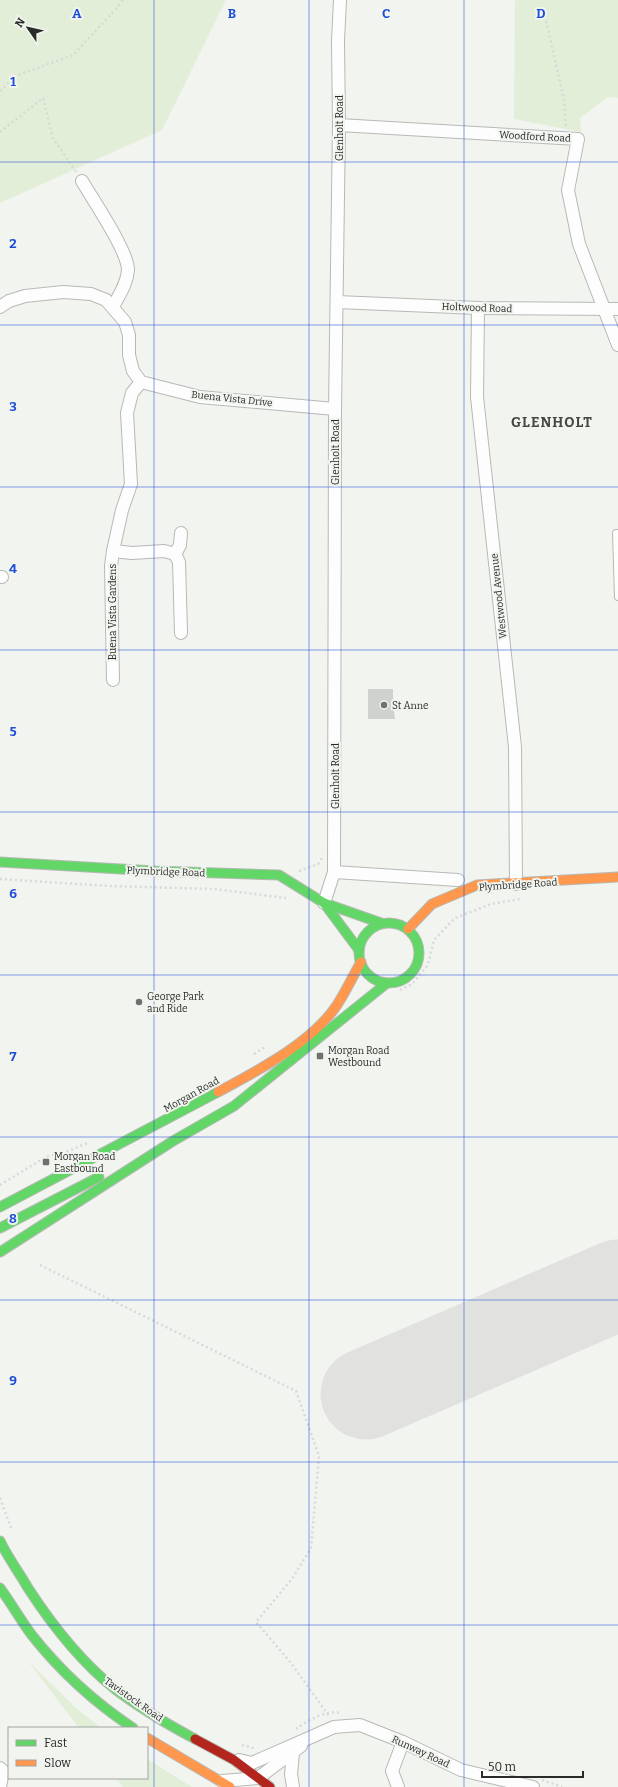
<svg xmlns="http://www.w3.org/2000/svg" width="618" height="1787" font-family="Bitter,serif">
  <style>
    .green { fill: #e2eed7 }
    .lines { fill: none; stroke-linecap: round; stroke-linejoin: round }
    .runway { stroke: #e1e2e0; stroke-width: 91 }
    .building { fill: #d0d2d0 }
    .lane-casing { stroke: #b7b9b6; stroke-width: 8 }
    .street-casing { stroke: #b7b9b6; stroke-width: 14 }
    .fast-casing { stroke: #b7b9b6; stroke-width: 11 }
    .slow-casing { stroke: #b7b9b6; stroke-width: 11 }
    .jam-casing { stroke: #b7b9b6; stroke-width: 11 }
    .path { stroke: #d8d9d8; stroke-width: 2.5; stroke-dasharray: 2 3; stroke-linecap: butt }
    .lane { stroke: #fdfdfd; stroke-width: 6 }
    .street { stroke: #fdfdfd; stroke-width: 12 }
    .fast { stroke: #63d668; stroke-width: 9 }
    .slow { stroke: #ff974d; stroke-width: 9 }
    .jam { stroke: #b3261e; stroke-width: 9 }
    .grid { fill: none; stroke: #1d4ed8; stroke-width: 1; stroke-opacity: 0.55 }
    .poi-dot { fill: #6f716e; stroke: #f2f5ef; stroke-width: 1.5 }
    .labels { text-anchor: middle; stroke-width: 4; stroke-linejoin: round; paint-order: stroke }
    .street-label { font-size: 10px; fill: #292b28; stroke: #f2f5ef }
    .poi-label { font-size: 10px; fill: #292b28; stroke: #f2f5ef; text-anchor: start }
    .district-label { font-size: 14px; font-weight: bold; letter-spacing: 1px; fill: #454743; stroke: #f2f5ef }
    .grid-label { font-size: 13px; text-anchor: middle; font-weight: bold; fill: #1d4ed8; stroke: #f2f5ef; stroke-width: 4; stroke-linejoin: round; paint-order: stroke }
  </style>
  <rect width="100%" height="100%" fill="#f2f4f0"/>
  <g class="green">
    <path d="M0 0H226L162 130 0 203Z"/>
    <path d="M515 0H618V98L608 97 580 118 581 132 514 119Z"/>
    <path d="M28 1661 77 1709 101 1728H79Z"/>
    <path d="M147 1759 192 1787H123L116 1778H147Z"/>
  </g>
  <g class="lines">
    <path class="runway" d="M366 1394 618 1285"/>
  </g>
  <path class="building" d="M368 689H393V700H400V711H394L395 719H368Z"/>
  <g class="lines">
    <g class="lane-casing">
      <path id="lane" d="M618 533H616L618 597"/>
    </g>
    <g class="street-casing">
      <g id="street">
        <path d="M339 125 578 139 568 190 579 244 618 345"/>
        <path d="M82 181C93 200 128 251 128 270 127 284 119 295 113 307"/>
        <path d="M337 302 478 308 618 309"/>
        <path d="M0 307 9 301 25 296 63 292 91 294 106 300 125 322 129 335V355L133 371 141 382 200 397 335 409"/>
        <path d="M478 308 477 397 515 747 516 884"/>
        <path d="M113 551 132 553 164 551 175 554"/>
        <path d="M0 577H2"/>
        <path d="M181 633 179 562 175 554 180 545 181 533"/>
        <path d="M113 680 111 566 113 551 122 510 131 484 127 413 132 393 141 382"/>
        <path d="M334 872 458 880"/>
        <path d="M324 903 334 872 335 409 339 125 338 41 340 0"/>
        <path d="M239 1760 252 1763 334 1727 360 1725 403 1742 461 1770 533 1787"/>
        <path d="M0 1768 3 1771 0 1787"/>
        <path d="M222 1781 258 1778 301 1746"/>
        <path d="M293 1787 291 1774 293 1753"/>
        <path d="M398 1787 392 1771 403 1742"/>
      </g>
    </g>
    <g class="fast-casing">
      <g id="fast">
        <path d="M0 862 155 871 279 875 324 903 381 923"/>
        <path d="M324 903 359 950"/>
        <circle cx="389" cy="953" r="30"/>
        <path d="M0 1207 218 1092"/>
        <path d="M0 1228 99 1177"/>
        <path d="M0 1252 173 1141 234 1106 387 983"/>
        <path d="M0 1541C8 1558 19 1572 28 1588 52 1625 80 1661 115 1689 140 1708 167 1724 195 1739"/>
        <path d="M0 1588C11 1603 20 1619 31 1634 60 1671 94 1702 133 1728"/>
      </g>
    </g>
    <g class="slow-casing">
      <g id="slow">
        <path d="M408 929 432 904 477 885 618 877"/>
        <path d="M218 1092C257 1071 312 1043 337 1005 346 991 353 976 361 962"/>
        <path d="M147 1738 230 1787"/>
      </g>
    </g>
    <g class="jam-casing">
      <path id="jam" d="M195 1739 234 1760 270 1787"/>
    </g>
    <g class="path">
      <path d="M546 21 564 99 566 127"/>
      <path d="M0 91 15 76 73 55 116 9 123 0"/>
      <path d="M0 132 43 98 53 138 76 172"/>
      <path d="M299 871 318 864 322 858"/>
      <path d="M0 879 110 886 214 889 286 898"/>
      <path d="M400 990 412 984 428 965 434 940 455 918 491 904 520 899"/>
      <path d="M254 1054 265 1047"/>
      <path d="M0 1185 46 1157 71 1150 87 1143"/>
      <path d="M40 1265 296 1391 319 1456 311 1548 291 1580 256 1622 291 1663 329 1716"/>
      <path d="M0 1498 11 1528"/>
      <path d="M296 1729C308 1720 325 1710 341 1713"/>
      <path d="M242 1745 254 1748"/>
      <path d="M542 1780 562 1787"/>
    </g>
    <use href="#lane" class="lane"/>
    <use href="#street" class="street"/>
    <use href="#fast" class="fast"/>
    <use href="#slow" class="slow"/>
    <use href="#jam" class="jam"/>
  </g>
  <path class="grid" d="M154 0V1787M309 0V1787M464 0V1787M0 162H618M0 325H618M0 487H618M0 650H618M0 812H618M0 975H618M0 1137H618M0 1300H618M0 1462H618M0 1625H618"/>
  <g class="poi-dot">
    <circle cx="384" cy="705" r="4"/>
    <circle cx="139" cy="1002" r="4"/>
    <rect x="316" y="1052" width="8" height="8" rx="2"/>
    <rect x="42" y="1158" width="8" height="8" rx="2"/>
  </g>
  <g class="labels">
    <g class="street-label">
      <text transform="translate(339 128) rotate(-90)" y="4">Glenholt Road</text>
      <text transform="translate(535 136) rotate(3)" y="4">Woodford Road</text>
      <text transform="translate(477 307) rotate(2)" y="4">Holtwood Road</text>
      <text transform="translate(232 398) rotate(6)" y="4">Buena Vista Drive</text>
      <text transform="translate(335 452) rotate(-90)" y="4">Glenholt Road</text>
      <text transform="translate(498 596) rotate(-96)" y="4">Westwood Avenue</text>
      <text transform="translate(112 612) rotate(-90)" y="4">Buena Vista Gardens</text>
      <text transform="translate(335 776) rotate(-90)" y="4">Glenholt Road</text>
      <text transform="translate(166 871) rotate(2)" y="4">Plymbridge Road</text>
      <text transform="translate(518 884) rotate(-4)" y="4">Plymbridge Road</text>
      <text transform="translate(191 1094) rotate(-29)" y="4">Morgan Road</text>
      <text transform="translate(134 1699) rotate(35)" y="4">Tavistock Road</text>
      <text transform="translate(421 1751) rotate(25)" y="4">Runway Road</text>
    </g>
    <g class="poi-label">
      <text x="392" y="709">St Anne</text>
      <text x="147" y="1000">George Park<tspan x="147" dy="12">and Ride</tspan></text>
      <text x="328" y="1054">Morgan Road<tspan x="328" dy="12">Westbound</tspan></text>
      <text x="54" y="1160">Morgan Road<tspan x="54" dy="12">Eastbound</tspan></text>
    </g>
    <g class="district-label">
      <text x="552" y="427">GLENHOLT</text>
    </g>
  </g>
  <g class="grid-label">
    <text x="77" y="18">A</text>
    <text x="232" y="18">B</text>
    <text x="386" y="18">C</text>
    <text x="541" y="18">D</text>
    <text x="13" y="86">1</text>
    <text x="13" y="248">2</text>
    <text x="13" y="411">3</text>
    <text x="13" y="573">4</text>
    <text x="13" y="736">5</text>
    <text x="13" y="898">6</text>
    <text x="13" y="1061">7</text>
    <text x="13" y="1223">8</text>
    <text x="13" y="1385">9</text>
  </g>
  <rect x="8" y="1727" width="140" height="52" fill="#f2f5ef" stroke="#a2a49f"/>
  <rect x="16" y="1740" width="20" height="6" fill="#63d668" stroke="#a2a49f"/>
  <text x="44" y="1747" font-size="12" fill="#292b28">Fast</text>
  <rect x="16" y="1760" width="20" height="6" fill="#ff974d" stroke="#a2a49f"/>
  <text x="44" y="1767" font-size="12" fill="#292b28">Slow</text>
  <g transform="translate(28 28) rotate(304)" stroke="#f2f5ef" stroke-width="3" paint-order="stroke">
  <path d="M0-3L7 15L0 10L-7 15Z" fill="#292b28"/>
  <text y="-6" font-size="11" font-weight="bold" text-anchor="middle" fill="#292b28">N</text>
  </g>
  <path d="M482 1771v6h101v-6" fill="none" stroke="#292b28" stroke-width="2"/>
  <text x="488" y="1771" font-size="12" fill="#292b28" stroke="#f2f5ef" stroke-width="3" paint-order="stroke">50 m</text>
</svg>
